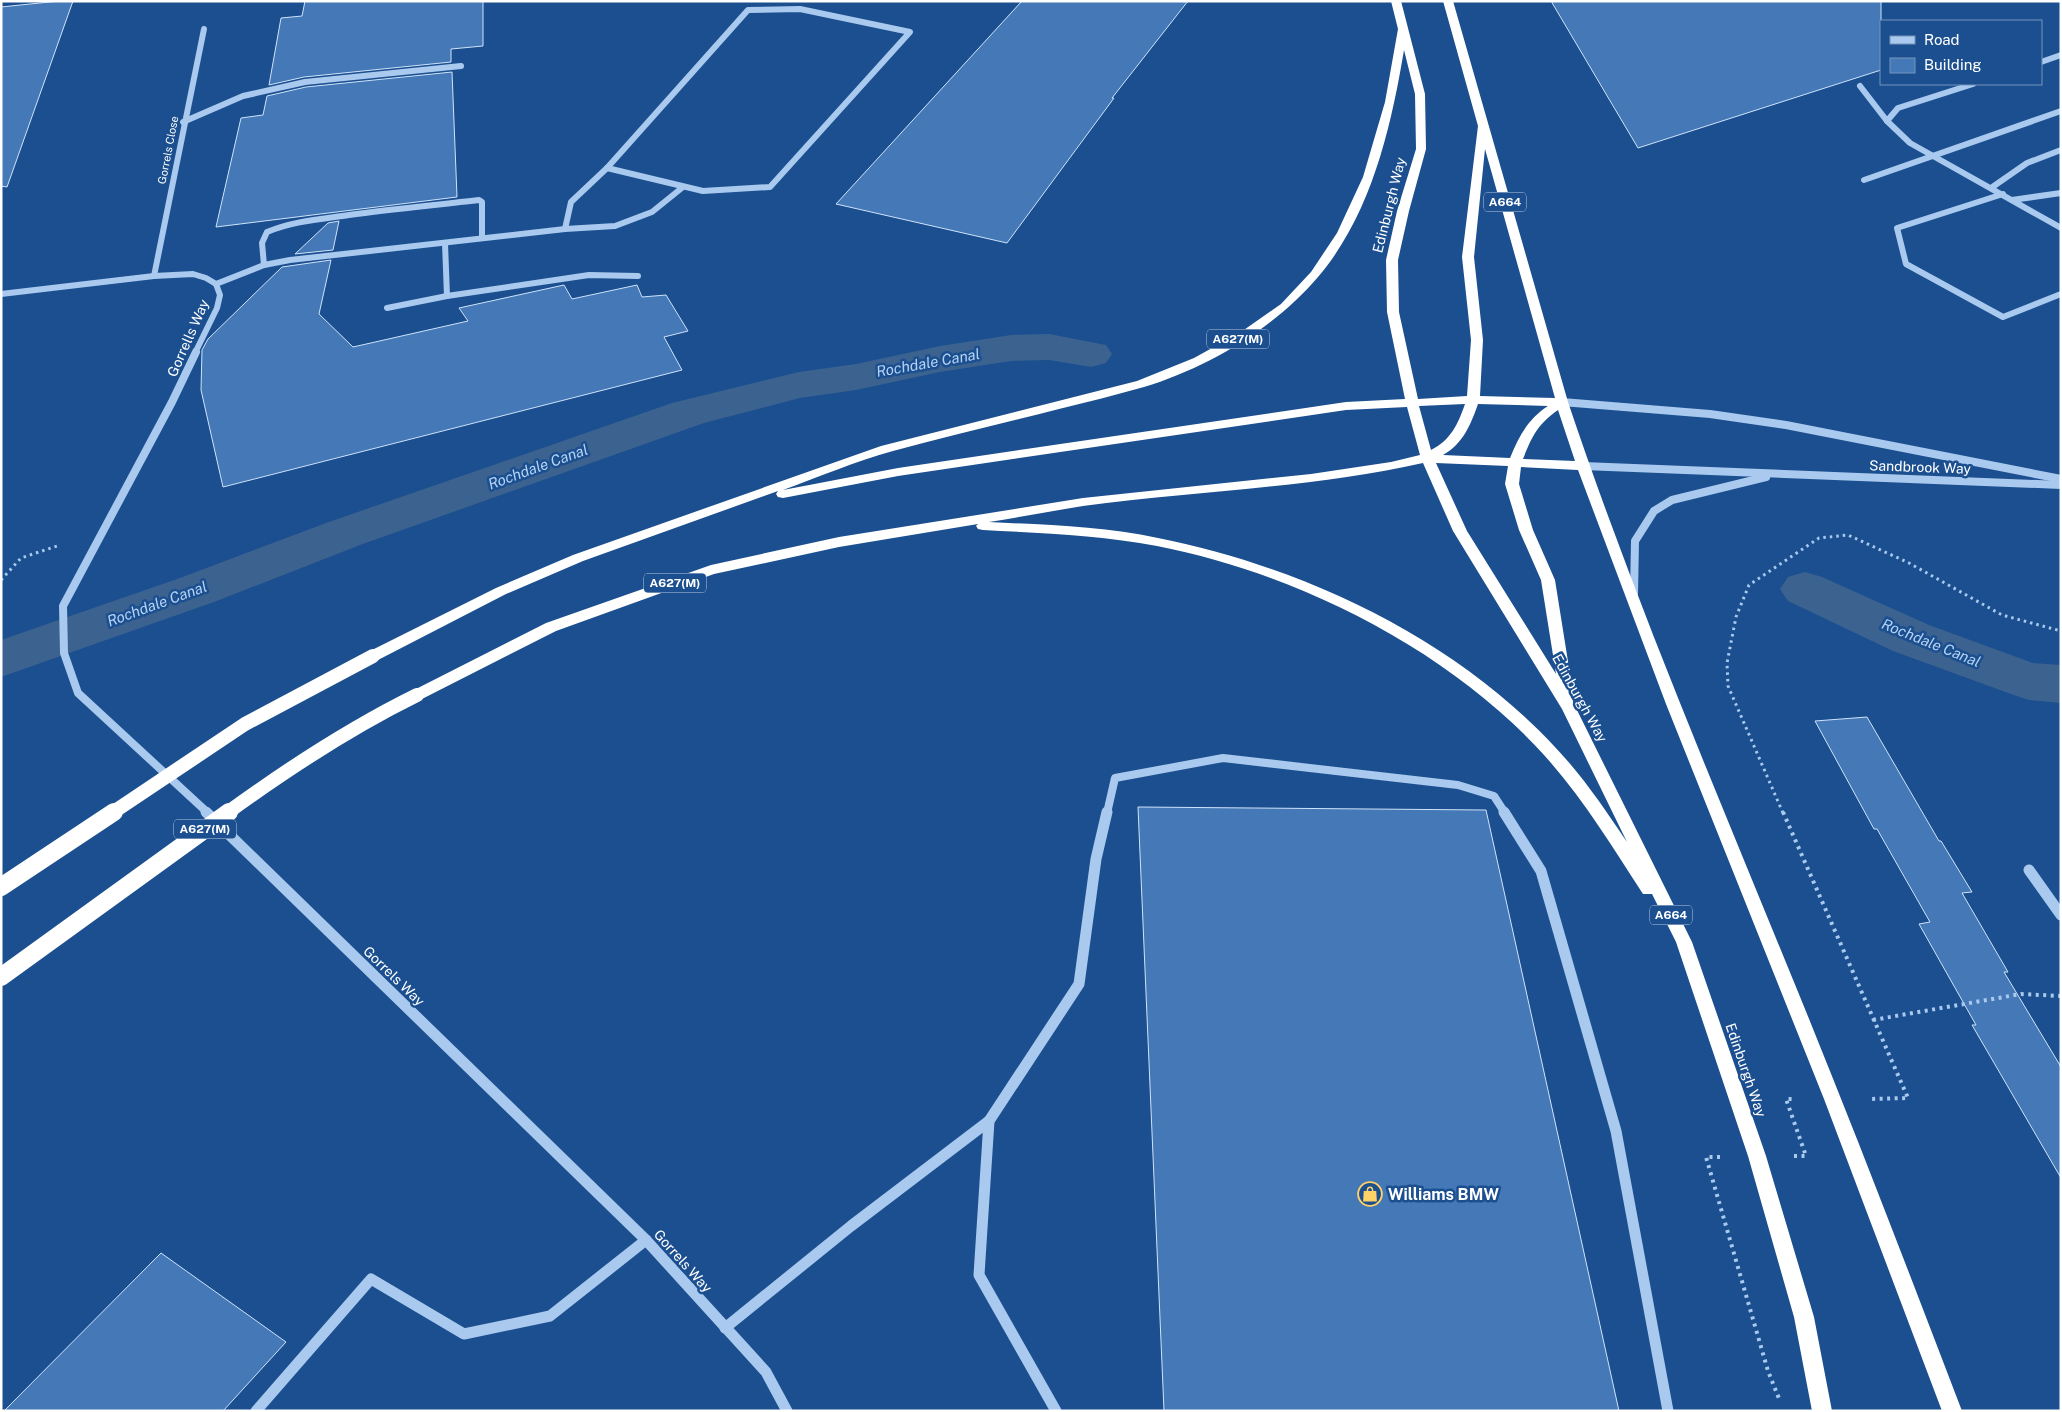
<svg xmlns="http://www.w3.org/2000/svg" width="2062" height="1412" font-family="'Public Sans',sans-serif">
  <style>
    .lines { fill: none; stroke-linecap: round; stroke-linejoin: round }
    .canal { fill: #3c6290; fill-rule: evenodd }
    .building { fill: #4478b7; stroke: #cfe3fa }
    .path-far1 { stroke: #a9c9ee; stroke-width: 3; stroke-dasharray: 2.5 4; stroke-linecap: butt }
    .path { stroke: #a9c9ee; stroke-width: 4; stroke-dasharray: 3 4.5; stroke-linecap: butt }
    .minor-far2 { stroke: #a9c9ee; stroke-width: 6 }
    .minor-far1 { stroke: #a9c9ee; stroke-width: 8 }
    .minor { stroke: #a9c9ee; stroke-width: 11 }
    .highway { fill: #fff; fill-rule: evenodd }
    .highway-bridge-far1 { stroke: #fff; stroke-width: 14 }
    .highway-bridge { stroke: #fff; stroke-width: 18 }
    .labels { text-anchor: middle; stroke-width: 5; stroke-linejoin: round; paint-order: stroke }
    .far-street-label { font-size: 11px; fill: #fff; stroke: #1b4f8f }
    .shield { fill: #1b4f8f; stroke: #bbcadd; stroke-width: 1 }
    .shield-label { font-size: 12px; font-weight: bold; fill: #fff }
    .street-label { font-size: 14px; fill: #fff; stroke: #1b4f8f }
    .water-label { font-size: 15px; font-style: italic; fill: #b5d3f5; stroke: #1b4f8f }
    .near-poi-label { font-size: 16px; font-weight: bold; fill: #fff; stroke: #1b4f8f; text-anchor: start }
  </style>
  <rect width="100%" height="100%" fill="#1b4f8f"/>
  <g class="lines">
    <g class="canal">
      <path d="M1049 334 1106 345 1112 354 1106 363 1091 367 1049 360 1011 361 940 372 856 390 800 398 704 423 360 545 214 602 1 677V640L180 578 326 523 672 403 799 372 856 364 940 346 1011 335Z"/>
      <path d="M1805 572 1822 577 1929 625 2033 663 2061 665V703L2029 700 2011 694 1893 651 1788 601 1780 589 1788 577Z"/>
    </g>
  </g>
  <g class="building">
    <path d="M59 1H73L7 187 1 186V7Z"/>
    <path d="M305 1H483V46L451 49V62L304 77 269 85 281 18 302 16Z"/>
    <path d="M1022 1H1188L1112 98H1114L1007 243 836 204Z"/>
    <path d="M1551 1H1881V70L1638 148Z"/>
    <path d="M452 72 457 197 216 227 241 118 263 115 267 96 306 87Z"/>
    <path d="M339 221 333 250 295 254 328 223Z"/>
    <path d="M331 260 319 314 353 347 468 321 459 308 564 285 572 299 637 285 642 297 666 295 688 331 664 337 682 370 223 487 201 390 202 350 208 339 282 267Z"/>
    <path d="M1867 717 1939 841H1941L1972 892 1962 893 2008 972H2004L2061 1067V1178L1972 1025H1976L1919 924 1930 922 1877 829H1874L1815 721Z"/>
    <path d="M1138 807 1486 810 1619 1411H1164Z"/>
    <path d="M161 1253 286 1342 223 1411H4Z"/>
  </g>
  <g class="lines">
    <g class="path-far1">
      <path d="M1 580 21 558 60 545"/>
      <path d="M1783 813 1728 686 1727 663 1736 617 1749 585 1819 538 1848 535 1909 563 2002 615 2061 631"/>
    </g>
    <g class="path">
      <path d="M1783 812 1908 1098 1869 1099"/>
      <path d="M1873 1020 2021 994 2061 996"/>
      <path d="M1794 1156H1806L1786 1099H1796"/>
      <path d="M1720 1157H1706L1768 1371 1780 1401"/>
    </g>
    <g class="minor-far2">
      <path d="M800 9 910 32 770 187 703 191 607 168 748 10Z"/>
      <path d="M2041 62 2061 55"/>
      <path d="M1860 86 1887 121 1910 143 2061 228"/>
      <path d="M1887 121 1898 108 1973 84"/>
      <path d="M183 122 243 96 305 82 461 66"/>
      <path d="M1864 180 2061 111"/>
      <path d="M1991 188 2027 163 2061 150"/>
      <path d="M2003 194 1897 228 1906 264 2003 317 2061 294"/>
      <path d="M2012 200 2061 193"/>
      <path d="M565 229 571 202 607 168"/>
      <path d="M445 243 447 296 589 275 638 276"/>
      <path d="M264 265 262 243 267 232C293 221 322 219 349 215 392 209 436 205 479 200L482 202V238"/>
      <path d="M154 276 204 29"/>
      <path d="M216 284 264 265 290 260 565 229 615 226 652 212 683 187"/>
      <path d="M1 294 154 276 193 274 206 278 216 284 220 295 217 308 195 353"/>
      <path d="M387 308 447 296"/>
    </g>
    <g class="minor-far1">
      <path d="M196 352 172 402 63 606 64 653 78 693 208 813"/>
      <path d="M1562 402 1710 414 1786 425 2061 479"/>
      <path d="M1583 466 2061 485"/>
      <path d="M1634 594 1635 541 1654 511 1672 500 1766 477"/>
      <path d="M1107 813 1115 778 1223 758 1458 785 1494 796 1505 813"/>
    </g>
    <g class="minor">
      <path d="M206 812 646 1240 766 1372 787 1411"/>
      <path d="M1504 812 1541 871 1616 1131 1668 1411"/>
      <path d="M2029 870 2061 915"/>
      <path d="M989 1121 979 1275 1056 1411"/>
      <path d="M725 1328 851 1226 989 1121 1079 984 1096 859 1107 812"/>
      <path d="M256 1411 371 1279 464 1334 550 1316 646 1240"/>
    </g>
    <path class="highway" d="M1391 1H1401L1425 94 1426 149 1409 211 1398 260 1399 312 1418 399 1467 396 1471 340 1462 257 1478 126 1443 1H1453L1568 402C1632 593 1711 779 1787 965 1848 1113 1905 1262 1962 1411H1942L1824 1099 1666 704 1578 470 1521 467 1519 484 1533 530 1555 580 1574 699 1573 702 1692 942 1766 1156 1814 1317 1832 1411H1812L1794 1317 1748 1156 1676 942 1652 894H1643C1612 846 1582 797 1544 755 1448 649 1296 573 1157 546 1100 535 1041 533 983 530L978 529 976 526 978 524 839 547 714 574 556 631 422 699 417 700 412 699 410 695 412 691 546 623 711 565 839 537 1083 498 1311 474 1391 462 1420 455 1407 407 1346 410 898 476 783 498 778 497 776 494 778 491 583 561 506 594 378 660 373 661 368 660 366 656 368 652 496 588 573 555 881 446 1137 381 1194 358 1241 332 1281 304 1311 272 1337 233 1363 177 1385 102 1398 29ZM1404 50 1415 94 1416 149 1397 211 1386 260 1387 312 1405 399 1346 402 898 468 783 490C819 477 856 461 893 451 948 436 1004 423 1059 409 1087 402 1116 395 1144 387 1207 368 1275 328 1318 277 1371 215 1391 128 1404 50ZM1485 149 1555 398 1480 396 1483 340 1474 257ZM1465 404C1458 424 1451 440 1431 450L1419 406ZM1478 404 1548 406C1528 419 1519 436 1510 458L1443 455C1463 444 1471 424 1478 404ZM1558 410 1575 461 1523 459C1532 436 1538 424 1558 410ZM1423 463 1453 531 1562 709 1627 842C1604 808 1582 775 1554 746 1452 637 1303 567 1158 538 1103 526 1046 525 989 522 1020 517 1052 511 1083 506 1196 491 1311 488 1423 463ZM1436 463 1508 466 1505 484 1519 530 1541 580 1556 674 1467 531Z"/>
    <g class="highway-bridge-far1">
      <path d="M112 813 245 724 373 656"/>
      <path d="M227 813C286 770 352 727 417 695"/>
    </g>
    <g class="highway-bridge">
      <path d="M1 887 114 812"/>
      <path d="M1 977 229 812"/>
    </g>
  </g>
  <defs>
    <g id="shop-ring" transform="scale(1.25)"><circle r="9.5" fill="#1b4f8f" stroke="#ffd166" stroke-width="1.5"/><path d="M-5-2.5h2.3a2.7 3.5 0 0 1 5.4 0H5L5.5 6h-11ZM-1.5-2.5h3a1.5 2.3 0 0 0-3 0Z" fill="#ffd166"/></g>
  </defs>
  <g fill-rule="evenodd">
    <use href="#shop-ring" x="1370" y="1194"/>
  </g>
  <g class="labels">
    <g class="far-street-label">
      <text transform="translate(168 150) rotate(-79)" y="4">Gorrels Close</text>
    </g>
    <g class="shield">
      <rect x="1484" y="192.5" width="42" height="19" rx="4"/>
      <rect x="1207" y="329.5" width="62" height="19" rx="4"/>
      <rect x="644" y="573.5" width="62" height="19" rx="4"/>
      <rect x="174" y="819.5" width="62" height="19" rx="4"/>
      <rect x="1650" y="905.5" width="42" height="19" rx="4"/>
    </g>
    <g class="shield-label">
      <text x="1505" y="206">A664</text>
      <text x="1238" y="343">A627(M)</text>
      <text x="675" y="587">A627(M)</text>
      <text x="205" y="833">A627(M)</text>
      <text x="1671" y="919">A664</text>
    </g>
    <g class="street-label">
      <text transform="translate(1389 205) rotate(-76)" y="5">Edinburgh Way</text>
      <text transform="translate(188 338) rotate(-66)" y="5">Gorrells Way</text>
      <text transform="translate(1920 467) rotate(2)" y="5">Sandbrook Way</text>
      <text transform="translate(1580 698) rotate(61)" y="5">Edinburgh Way</text>
      <text transform="translate(394 976) rotate(44)" y="5">Gorrels Way</text>
      <text transform="translate(1746 1070) rotate(71)" y="5">Edinburgh Way</text>
      <text transform="translate(683 1261) rotate(48)" y="5">Gorrels Way</text>
    </g>
    <g class="water-label">
      <text transform="translate(928 363) rotate(-10)" y="5">Rochdale Canal</text>
      <text transform="translate(538 467) rotate(-20)" y="5">Rochdale Canal</text>
      <text transform="translate(157 604) rotate(-20)" y="5">Rochdale Canal</text>
      <text transform="translate(1931 643) rotate(22)" y="5">Rochdale Canal</text>
    </g>
    <g class="near-poi-label">
      <text x="1388" y="1200">Williams BMW</text>
    </g>
  </g>
  <rect width="2062" height="1412" fill="none" stroke="#ffffff" stroke-width="5"/>
  <rect x="1880" y="20" width="162" height="65" fill="#1b4f8f" stroke="#7695bc"/>
  <rect x="1890" y="36" width="25" height="8" fill="#a9c9ee" stroke="#7695bc"/>
  <text x="1924" y="45" font-size="15" fill="#ffffff">Road</text>
  <rect x="1890" y="58" width="25" height="15" fill="#4478b7" stroke="#7695bc"/>
  <text x="1924" y="70" font-size="15" fill="#ffffff">Building</text>
</svg>
